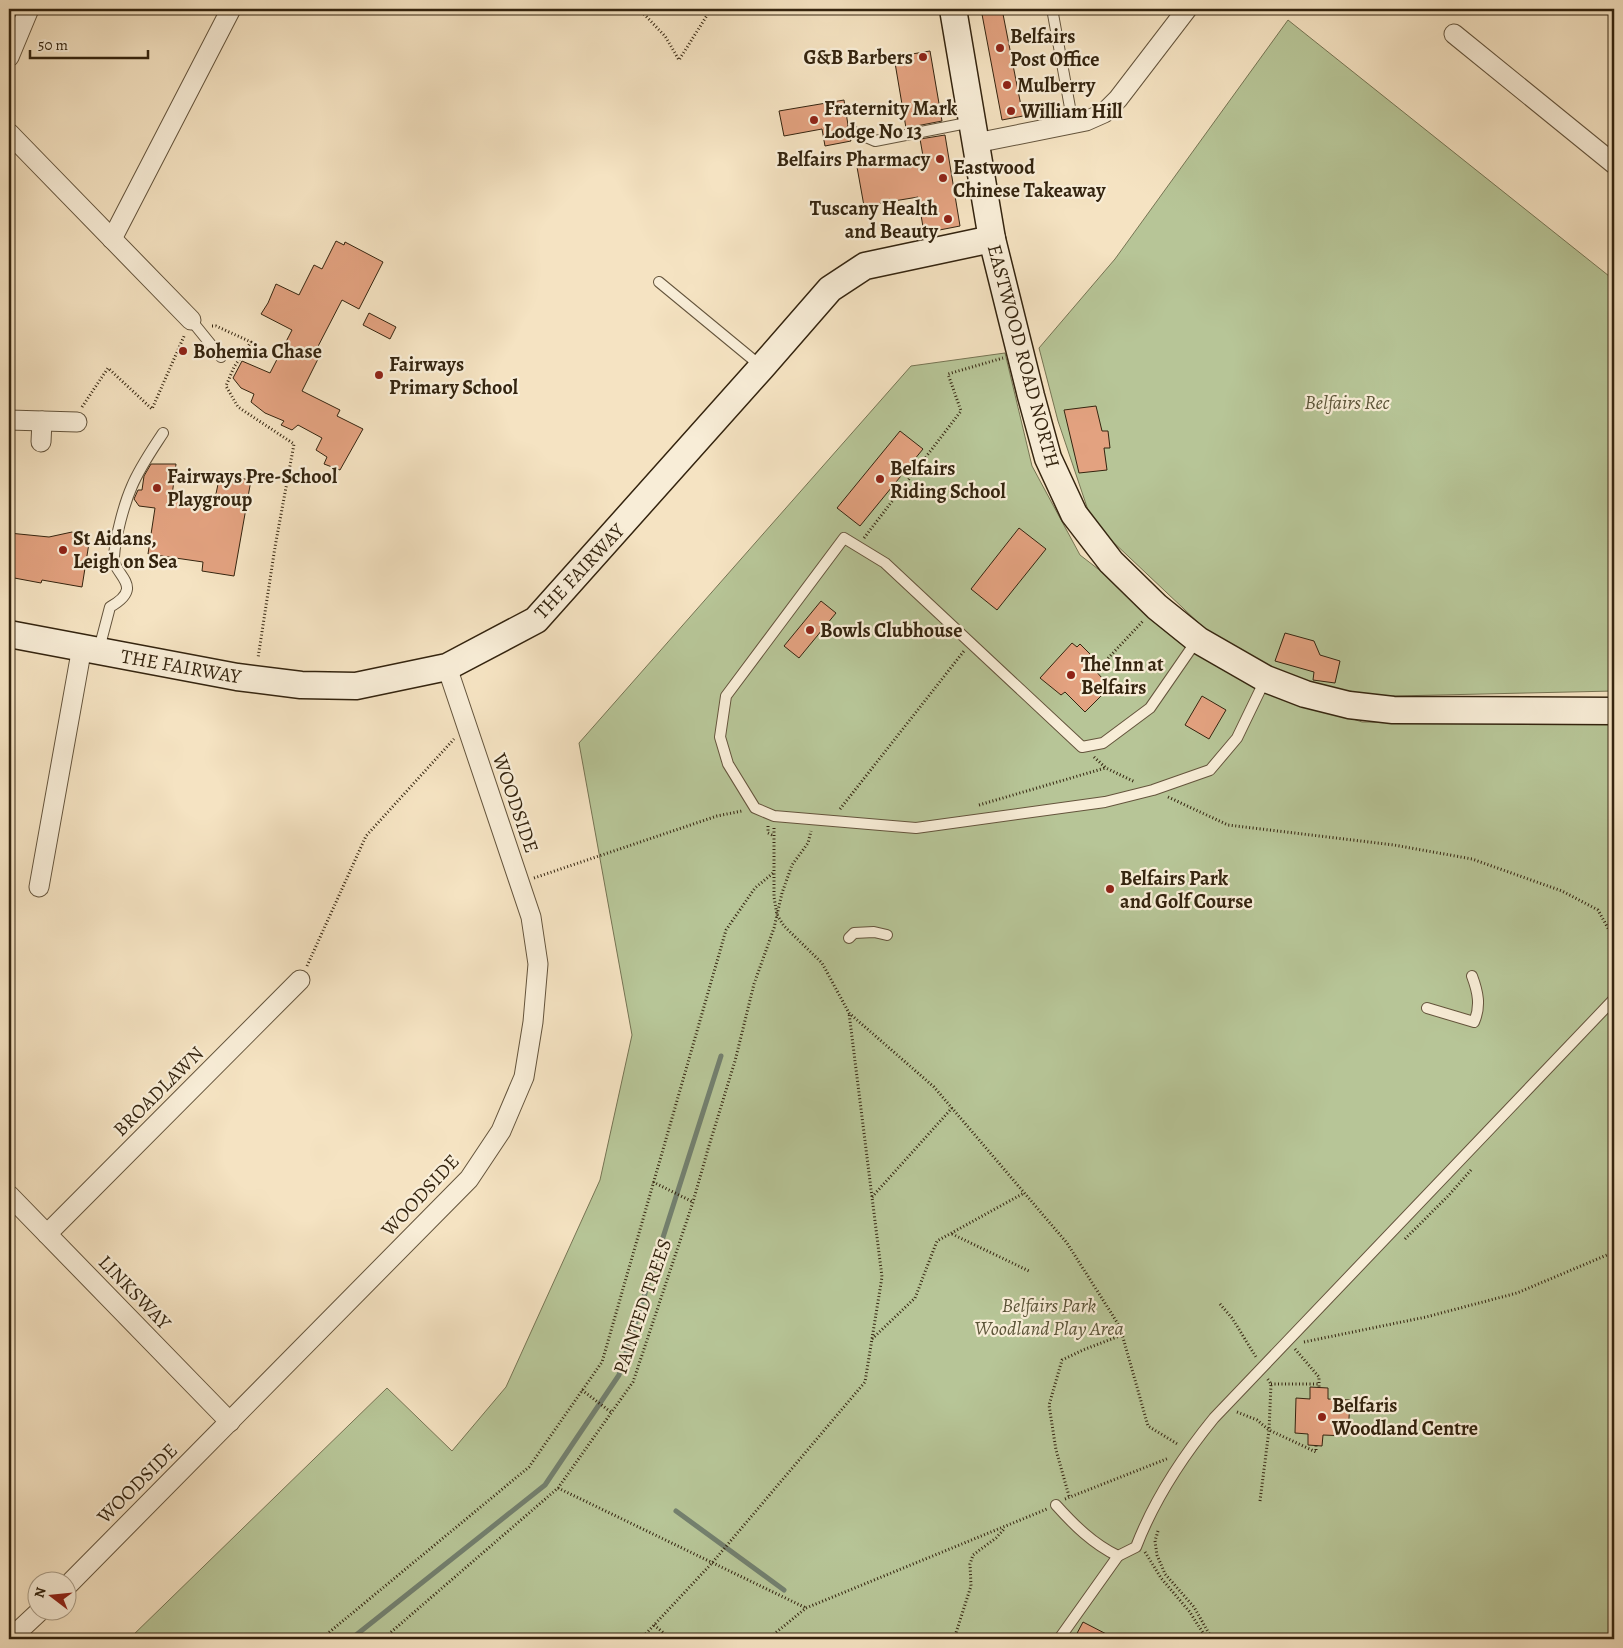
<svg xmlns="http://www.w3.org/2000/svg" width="1623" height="1648" font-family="Alegreya,serif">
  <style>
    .green { fill: #b7c597; stroke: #767453 }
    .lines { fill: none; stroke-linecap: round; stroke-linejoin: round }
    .stream { stroke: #73806f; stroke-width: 5 }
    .building { fill: #e3a280; stroke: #34240f }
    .lane-casing { stroke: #64543c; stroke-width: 12 }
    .street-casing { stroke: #64543c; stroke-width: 21 }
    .secondary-casing { stroke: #34240f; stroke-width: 29 }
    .path { stroke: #34240f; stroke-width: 3; stroke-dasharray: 1 2.5; stroke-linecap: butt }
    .lane { stroke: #f8edd7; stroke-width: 10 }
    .street { stroke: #f8edd7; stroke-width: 19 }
    .secondary { stroke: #f8edd7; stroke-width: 26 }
    .poi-dot { fill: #8f2418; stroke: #f8edd7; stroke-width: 2 }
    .labels { text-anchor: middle; stroke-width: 4.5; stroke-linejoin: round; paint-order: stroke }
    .poi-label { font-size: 20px; font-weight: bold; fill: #34240f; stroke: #f8edd7; text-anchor: start }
    .street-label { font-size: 20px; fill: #34240f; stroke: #f8edd7 }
    .park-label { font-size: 20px; font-style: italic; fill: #5b5438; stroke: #f8edd7 }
  </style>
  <rect width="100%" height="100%" fill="#f5e3c2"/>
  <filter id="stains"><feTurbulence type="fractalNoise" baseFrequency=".004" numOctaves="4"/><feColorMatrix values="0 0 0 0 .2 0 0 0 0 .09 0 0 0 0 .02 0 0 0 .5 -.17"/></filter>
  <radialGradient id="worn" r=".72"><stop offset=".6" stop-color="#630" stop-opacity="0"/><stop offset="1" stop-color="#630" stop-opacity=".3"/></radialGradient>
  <g class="green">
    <path d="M1288 20 1614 280V691L1351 697 1240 662 1092 522 1058 421 1039 348 1115 259Z"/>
    <path d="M1005 353 1032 466 1080 555 1244 682 1362 722 1614 724V1639H129L387 1388 452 1451 506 1387 600 1180 632 1035 579 743 911 366Z"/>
  </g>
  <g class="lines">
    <g class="stream">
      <path d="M676 1511 784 1590"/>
      <path d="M351 1639 545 1485 619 1375 721 1056"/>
    </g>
  </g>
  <g class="building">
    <path d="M981 9H1002L1023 116 1002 120Z"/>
    <path d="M930 51 942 121 906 128 894 57Z"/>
    <path d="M844 100 848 125 845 132 850 138 851 141 825 146 822 129 784 136 779 111Z"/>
    <path d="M945 135 960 226 924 233 918 197 864 206 857 167 923 156 920 139Z"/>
    <path d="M336 241 344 245 345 242 383 262 359 309 342 300 313 356 318 359 302 391 340 410 337 416 363 429 340 470 324 464 327 457 316 450 322 438 298 425 292 430 281 425 284 421 265 413 256 406 251 402 254 394 241 388 233 378 242 361 270 373 292 330 261 314 268 303 276 284 299 295 314 265 322 269Z"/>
    <path d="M369 313 396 327 390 339 363 325Z"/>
    <path d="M1096 406 1102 431H1108L1110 448H1104L1107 470 1079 473 1064 410Z"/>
    <path d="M900 431 923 449 860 526 837 508Z"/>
    <path d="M151 464H176L172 496 214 503 220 475 251 480 234 576 202 571 203 562 148 554 155 508 139 506 134 499 138 490H142L144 476Z"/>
    <path d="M1019 528 1046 549 997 610 971 589Z"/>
    <path d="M72 532 89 543 82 587 42 580 41 583 9 577V533L49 537Z"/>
    <path d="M821 601 836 613 799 658 784 646Z"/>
    <path d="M1285 633 1314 641 1320 655 1340 661 1335 683 1313 680 1314 672 1275 661Z"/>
    <path d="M1072 643 1077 647 1080 644 1100 664 1094 669 1110 687 1085 712 1065 692 1061 695 1040 678Z"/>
    <path d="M1202 696 1226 710 1209 739 1185 725Z"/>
    <path d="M1310 1387 1328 1388V1399L1350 1400 1348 1436 1323 1435 1322 1446 1308 1445V1434L1295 1433 1296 1398 1310 1399Z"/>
    <path d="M1083 1622 1116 1639H1074Z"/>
  </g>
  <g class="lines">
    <g class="lane-casing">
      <g id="lane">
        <path d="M1053 14 1073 124"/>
        <path d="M852 131 875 141 972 122"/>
        <path d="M659 282 762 367"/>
        <path d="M191 320 221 357"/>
        <path d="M1197 640 1150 708 1103 743 1082 747 885 563 844 538 726 696 720 737 728 764 755 808 774 816 916 828 1105 802 1153 790 1210 770 1237 738 1265 680"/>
        <path d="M99 649 110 607C147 586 112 575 114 557 115 538 124 504 132 486 140 467 152 450 163 433"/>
        <path d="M849 938 854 933 874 932 887 935"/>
        <path d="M1427 1008 1474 1022C1481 1006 1478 992 1472 976"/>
        <path d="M1056 1505C1074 1525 1093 1544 1118 1556L1136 1547C1154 1500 1183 1456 1214 1418L1614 999"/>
        <path d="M1059 1639 1118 1556"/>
      </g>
    </g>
    <g class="street-casing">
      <g id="street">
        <path d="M1454 34 1614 164"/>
        <path d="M9 57 29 9"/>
        <path d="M9 133 191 320"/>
        <path d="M976 143 1086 121 1104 113 1118 99 1187 9"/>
        <path d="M112 239 231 9"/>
        <path d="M9 420 77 422"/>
        <path d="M41 442 42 421"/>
        <path d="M39 887 82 647"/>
        <path d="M9 1195 230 1422"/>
        <path d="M47 1234 300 980"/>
        <path d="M68 1585 469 1179 501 1131 524 1077 533 1022 538 964 531 917 447 667"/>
        <path d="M10 1639 41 1610"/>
      </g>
    </g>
    <g class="secondary-casing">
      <g id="secondary">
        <path d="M953 9 992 239 1031 396 1048 458 1074 514 1111 562 1157 607 1198 640 1266 679 1305 694 1349 705 1393 710 1614 711"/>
        <path d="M9 634 237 677 301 685 356 686 447 667 536 620 762 367 830 289 865 266 992 239"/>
      </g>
    </g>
    <g class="path">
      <path d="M639 9 665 36 679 60 711 9"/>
      <path d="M212 326H216L251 342 234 367 226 386 238 407 294 444 275 547 258 658"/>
      <path d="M82 407 108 368 152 409 185 334"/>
      <path d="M864 538 961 411 948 374 1003 358"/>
      <path d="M1096 671 1144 620"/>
      <path d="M1094 757 1106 768 1135 782"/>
      <path d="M1168 797 1228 825 1394 845 1472 859 1562 891 1598 910 1614 939"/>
      <path d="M979 805 1105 768"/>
      <path d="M840 809 964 651"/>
      <path d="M768 826V833L774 836"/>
      <path d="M774 828V897L777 915 784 926 822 963 849 1013 934 1087 1067 1243 1120 1327 1148 1426 1179 1445"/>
      <path d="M534 878 717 816 742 811"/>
      <path d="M307 966 366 836 454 739"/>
      <path d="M653 1182 693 1202"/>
      <path d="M872 1197 952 1108"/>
      <path d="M952 1234 1029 1271"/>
      <path d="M1405 1239 1449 1195 1471 1170"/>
      <path d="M1220 1304 1232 1318 1256 1357"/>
      <path d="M872 1339 915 1298 937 1241 1024 1193"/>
      <path d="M1304 1342 1426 1317 1517 1293 1614 1252"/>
      <path d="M1295 1349 1319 1377V1387"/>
      <path d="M1271 1384H1319"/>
      <path d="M582 1390 612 1413"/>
      <path d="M1237 1412 1257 1420 1269 1430 1316 1452V1445"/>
      <path d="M558 1488 806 1608"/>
      <path d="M1069 1496 1056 1450 1049 1405 1062 1360 1083 1350 1122 1335"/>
      <path d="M1065 1499 1169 1458"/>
      <path d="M1260 1501 1269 1430 1271 1384 1267 1378"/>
      <path d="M1158 1531 1155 1541 1157 1555 1165 1574 1194 1607 1212 1639"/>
      <path d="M1145 1552 1161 1578 1189 1611 1207 1639"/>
      <path d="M654 1625 671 1639"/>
      <path d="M321 1639 529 1467 602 1362 726 930 755 888 773 873"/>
      <path d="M383 1639 558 1488 633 1382 693 1202 708 1149 735 1061 754 984 774 928 782 893 792 865 808 843 811 831"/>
      <path d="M641 1639 712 1563 865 1382 882 1277 849 1013"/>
      <path d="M768 1639 806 1608 1047 1509"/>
      <path d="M954 1639 971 1586 970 1564 973 1555 996 1538 1005 1528"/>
    </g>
    <use href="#lane" class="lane"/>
    <use href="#street" class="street"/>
    <use href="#secondary" class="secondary"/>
  </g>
  <g class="poi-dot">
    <circle cx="1000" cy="48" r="5"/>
    <circle cx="923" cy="57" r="5"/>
    <circle cx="1007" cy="85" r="5"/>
    <circle cx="1011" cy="111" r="5"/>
    <circle cx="814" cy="120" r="5"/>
    <circle cx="940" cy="159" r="5"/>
    <circle cx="943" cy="178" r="5"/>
    <circle cx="948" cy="219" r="5"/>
    <circle cx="183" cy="351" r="5"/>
    <circle cx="379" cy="375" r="5"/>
    <circle cx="880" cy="479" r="5"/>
    <circle cx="157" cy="488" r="5"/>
    <circle cx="63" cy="550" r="5"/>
    <circle cx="810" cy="630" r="5"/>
    <circle cx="1071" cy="675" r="5"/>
    <circle cx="1110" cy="889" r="5"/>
    <circle cx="1322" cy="1417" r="5"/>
  </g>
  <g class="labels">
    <g class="poi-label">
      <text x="1010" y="43">Belfairs<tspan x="1010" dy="23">Post Office</tspan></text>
      <text x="913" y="64" text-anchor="end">G&amp;B Barbers</text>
      <text x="1017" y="92">Mulberry</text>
      <text x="824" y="115">Fraternity Mark<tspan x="824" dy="23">Lodge No 13</tspan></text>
      <text x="1021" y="118">William Hill</text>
      <text x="930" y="166" text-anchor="end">Belfairs Pharmacy</text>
      <text x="953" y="174">Eastwood<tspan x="953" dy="23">Chinese Takeaway</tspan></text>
      <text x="938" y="215" text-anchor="end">Tuscany Health<tspan x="938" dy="23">and Beauty</tspan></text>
      <text x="193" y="358">Bohemia Chase</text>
      <text x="389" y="371">Fairways<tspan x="389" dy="23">Primary School</tspan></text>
      <text x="890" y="475">Belfairs<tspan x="890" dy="23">Riding School</tspan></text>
      <text x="167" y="483">Fairways Pre-School<tspan x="167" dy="23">Playgroup</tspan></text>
      <text x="73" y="545">St Aidans,<tspan x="73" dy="23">Leigh on Sea</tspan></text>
      <text x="820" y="637">Bowls Clubhouse</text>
      <text x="1081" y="671">The Inn at<tspan x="1081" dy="23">Belfairs</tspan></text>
      <text x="1120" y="885">Belfairs Park<tspan x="1120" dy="23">and Golf Course</tspan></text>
      <text x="1332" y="1412">Belfaris<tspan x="1332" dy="23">Woodland Centre</tspan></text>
    </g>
    <g class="street-label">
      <text transform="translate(1024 356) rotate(75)" y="7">EASTWOOD ROAD NORTH</text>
      <text transform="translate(579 571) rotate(-47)" y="7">THE FAIRWAY</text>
      <text transform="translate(181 666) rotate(10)" y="7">THE FAIRWAY</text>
      <text transform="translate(516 803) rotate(71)" y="7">WOODSIDE</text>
      <text transform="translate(158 1091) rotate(-45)" y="7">BROADLAWN</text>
      <text transform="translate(420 1195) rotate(-47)" y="7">WOODSIDE</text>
      <text transform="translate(135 1292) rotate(46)" y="7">LINKSWAY</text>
      <text transform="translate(642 1306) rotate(-71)" y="7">PAINTED TREES</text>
      <text transform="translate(137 1483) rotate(-45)" y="7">WOODSIDE</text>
    </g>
    <g class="park-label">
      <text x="1347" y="409">Belfairs Rec</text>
      <text x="1049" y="1312">Belfairs Park<tspan x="1049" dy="23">Woodland Play Area</tspan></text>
    </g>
  </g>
  <rect width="1623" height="1648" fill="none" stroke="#f5e3c2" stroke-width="30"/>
  <rect x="10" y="10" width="1603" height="1628" fill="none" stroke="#34240f" stroke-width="2.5"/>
  <rect x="15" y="15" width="1593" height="1618" fill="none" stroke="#34240f"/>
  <g transform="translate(52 1596) rotate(286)"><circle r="24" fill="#f8edd7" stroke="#aa9d87"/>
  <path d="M0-4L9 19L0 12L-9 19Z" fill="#8f2418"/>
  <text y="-8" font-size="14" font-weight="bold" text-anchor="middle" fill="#34240f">N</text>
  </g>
  <path d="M30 50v8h118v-8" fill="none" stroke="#34240f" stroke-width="2.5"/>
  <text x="38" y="50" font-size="15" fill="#34240f" stroke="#f8edd7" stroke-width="4" paint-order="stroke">50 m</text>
  <rect width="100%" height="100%" filter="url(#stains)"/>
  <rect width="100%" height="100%" fill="url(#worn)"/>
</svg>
